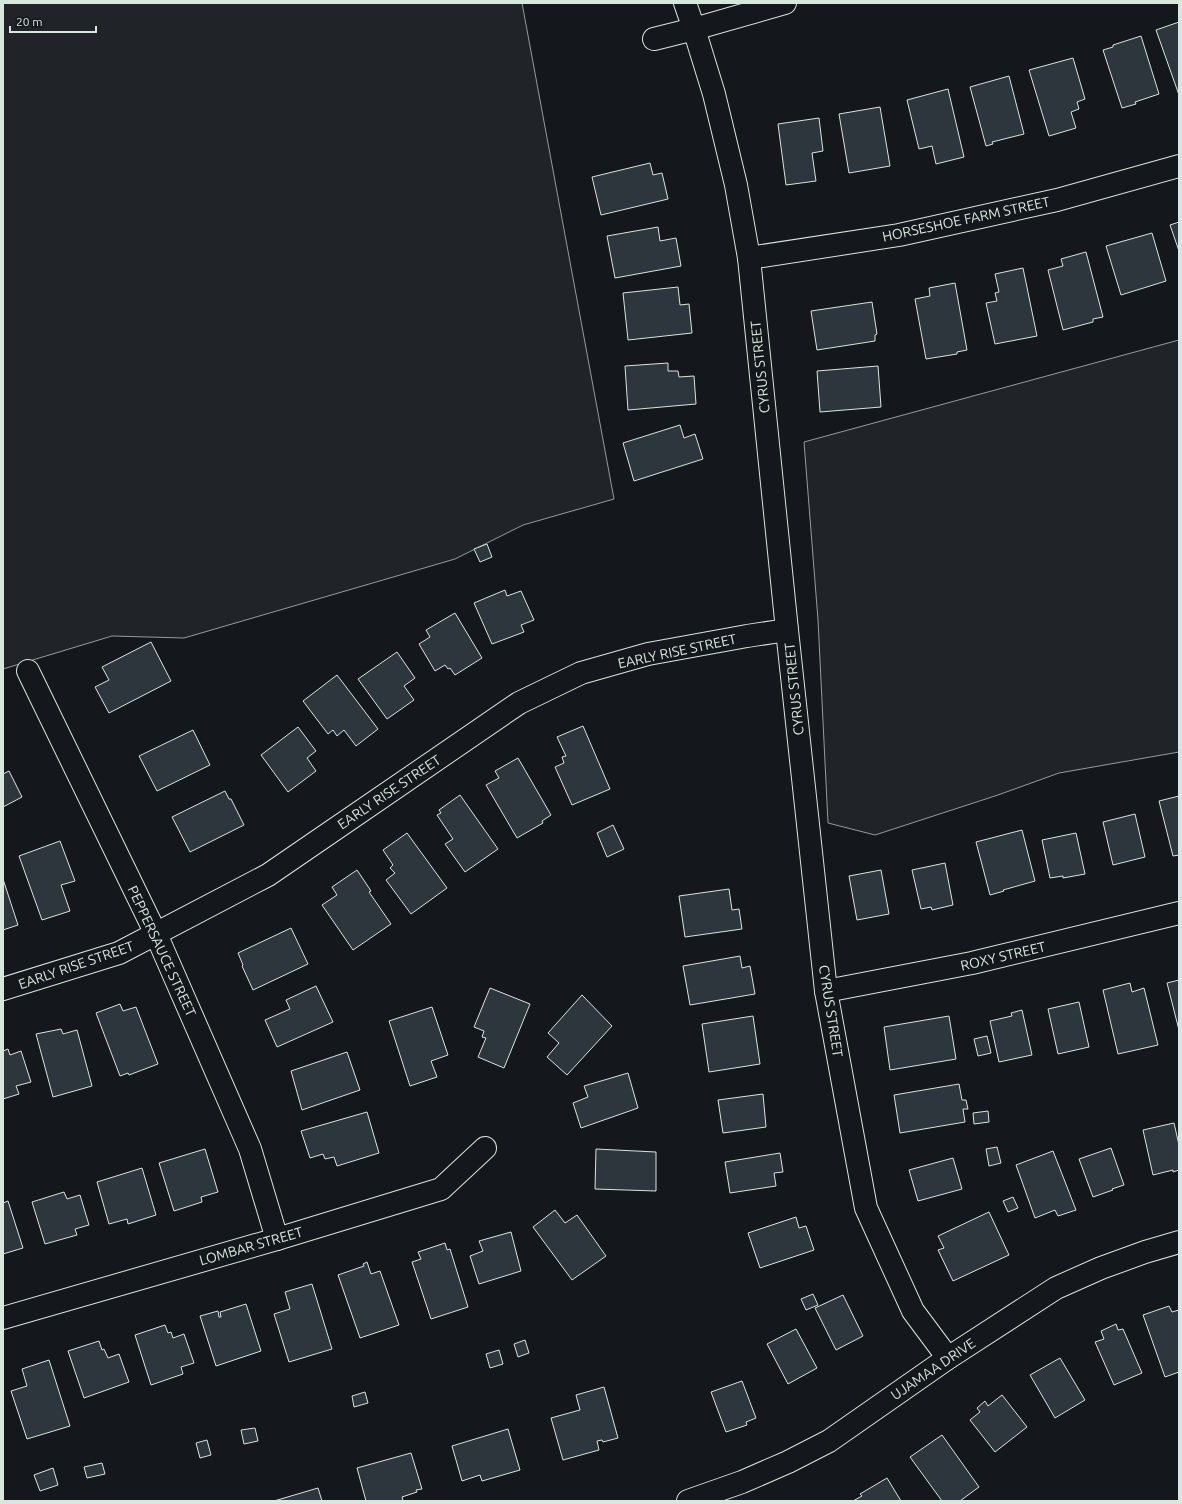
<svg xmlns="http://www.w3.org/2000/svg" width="1182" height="1504" font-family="Ubuntu,sans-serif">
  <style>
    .green { fill: #202428; stroke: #939e99 }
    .building { fill: #2c363c; stroke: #d8e6dc }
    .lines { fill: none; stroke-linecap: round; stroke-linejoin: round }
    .street-casing { stroke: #d8e6dc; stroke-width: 24 }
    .secondary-casing { stroke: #d8e6dc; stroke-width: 24 }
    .street { stroke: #14181c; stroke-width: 22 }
    .secondary { stroke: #14181c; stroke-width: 22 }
    .labels { text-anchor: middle; stroke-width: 3; stroke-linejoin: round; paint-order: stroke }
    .street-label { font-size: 14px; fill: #d8e6dc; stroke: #14181c }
  </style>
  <rect width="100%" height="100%" fill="#14181c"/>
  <g class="green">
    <path d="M3 3H522L614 499 523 525 455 559 184 638 112 636 3 669Z"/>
    <path d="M1179 340V752L1059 773 998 795 875 835 828 823 818 620 804 442Z"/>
  </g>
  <g class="building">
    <path d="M1179 22V95L1156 30Z"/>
    <path d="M1141 36 1159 94 1135 102 1136 104 1122 108 1103 50 1113 47V45Z"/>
    <path d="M1073 58 1085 99 1077 102 1079 109 1071 112 1076 128 1049 136 1029 70Z"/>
    <path d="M1009 76 1024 134 992 142 993 144 986 146 970 87Z"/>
    <path d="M948 89 964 157 936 164 932 146 919 149 907 100Z"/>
    <path d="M880 107 890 166 849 173 839 114Z"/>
    <path d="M819 118 823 151 812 153 816 181 786 185 778 124Z"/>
    <path d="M650 163 653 175 662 173 668 199 601 215 592 177Z"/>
    <path d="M1179 222V251L1170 225Z"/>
    <path d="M658 227 660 241 676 238 681 266 615 278 607 236Z"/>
    <path d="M1152 233 1166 281 1121 295 1106 246Z"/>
    <path d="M1086 252 1103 317 1093 319V322L1063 330 1048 270 1063 266 1061 259Z"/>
    <path d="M1023 268 1037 336 995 344 986 303 997 301 995 293 999 292 995 274Z"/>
    <path d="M955 283 967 350 957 352V354L926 359 915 299 930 296 929 288Z"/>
    <path d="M678 287 680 305 689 304 692 333 628 340 623 293Z"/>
    <path d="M872 302 877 334 875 335V341L817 350 811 311Z"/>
    <path d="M668 363V371H678L679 377 694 376 696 404 628 410 625 366Z"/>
    <path d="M878 366 881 407 820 412 817 371Z"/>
    <path d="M680 425 684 438 695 434 703 459 634 481 623 443Z"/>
    <path d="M487 544 492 557 480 562 474 549Z"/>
    <path d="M505 590 507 596 521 591 534 620 521 625 524 632 492 644 474 603Z"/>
    <path d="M455 613 482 658 455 675 450 668 448 669 445 665 435 671 419 644 430 637 426 630Z"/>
    <path d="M151 642 171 681 109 713 95 687 109 680 102 667Z"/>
    <path d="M397 652 415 678 404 686 414 700 387 719 358 679Z"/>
    <path d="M337 675 378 729 356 746 344 730 337 736 333 730 328 734 303 701Z"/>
    <path d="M583 726 610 789 572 805 555 767 564 763 562 757 566 756 557 737Z"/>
    <path d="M298 727 316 751 307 758 316 771 288 792 261 755Z"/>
    <path d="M193 730 210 765 157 791 139 756Z"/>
    <path d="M518 758 551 815 542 821 543 823 517 838 486 785 499 778 495 771Z"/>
    <path d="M9 771 22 797 3 807V774Z"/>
    <path d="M225 791 229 799H231L244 825 190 852 172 817Z"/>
    <path d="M460 795 498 849 465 872 445 844 453 839 437 815 441 813 439 810Z"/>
    <path d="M1179 796V855L1173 856 1159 801Z"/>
    <path d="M1135 814 1145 857 1113 865 1103 822Z"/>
    <path d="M613 825 624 849 607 857 597 833Z"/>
    <path d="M1022 830 1035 881 1003 890 1004 891 990 895 976 842Z"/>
    <path d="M407 833 447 888 411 914 386 880 395 873 390 868 393 865 383 850Z"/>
    <path d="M1076 833 1085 874 1063 878V876L1050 878 1042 840Z"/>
    <path d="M60 841 75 881 61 885 70 911 42 920 19 856Z"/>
    <path d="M945 863 953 905 932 910 931 907 921 909 912 870Z"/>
    <path d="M357 870 371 891 369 892 391 924 353 950 322 905 337 895 332 887Z"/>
    <path d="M881 870 889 914 857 920 849 876Z"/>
    <path d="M3 879 18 925 3 930Z"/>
    <path d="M729 889 732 910 739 909 742 929 685 937 679 896Z"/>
    <path d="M291 928 308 964 253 990 242 966 243 965 238 953Z"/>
    <path d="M740 956 742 968 750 966 755 994 690 1005 683 966Z"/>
    <path d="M1179 980V1030L1167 983Z"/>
    <path d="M1130 983 1132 992 1144 988 1158 1045 1118 1054 1103 990Z"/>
    <path d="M316 986 333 1022 277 1047 265 1020 290 1009 286 1000Z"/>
    <path d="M490 988 530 1004 504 1068 478 1057 486 1038 482 1037 484 1031 474 1027Z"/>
    <path d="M582 995 612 1026 567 1075 547 1057 559 1043 548 1033Z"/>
    <path d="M1079 1002 1089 1047 1058 1054 1048 1009Z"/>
    <path d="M120 1004 123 1011 136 1007 158 1064 129 1075 128 1073 120 1076 96 1013Z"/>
    <path d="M432 1007 448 1055 431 1061 437 1077 410 1086 389 1021Z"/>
    <path d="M1022 1010 1032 1055 999 1062 990 1021 1012 1016 1011 1013Z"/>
    <path d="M753 1016 760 1064 709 1072 702 1024Z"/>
    <path d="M949 1016 956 1059 890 1070 884 1027Z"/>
    <path d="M61 1029 63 1034 77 1030 92 1086 53 1097 36 1034Z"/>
    <path d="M987 1036 991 1053 978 1056 974 1039Z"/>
    <path d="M8 1049 10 1055 21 1051 31 1082 16 1086 19 1094 3 1099V1051Z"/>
    <path d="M347 1052 360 1090 302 1110 291 1071Z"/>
    <path d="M628 1073 638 1108 581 1128 573 1103 588 1097 584 1086Z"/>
    <path d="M959 1084 962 1100H966L968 1109H963L965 1122 900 1133 894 1095Z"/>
    <path d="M763 1094 766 1127 723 1133 718 1100Z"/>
    <path d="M988 1111 989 1122 974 1124 973 1113Z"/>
    <path d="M367 1112 379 1153 337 1166 334 1157 325 1159 323 1154 310 1158 301 1131Z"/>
    <path d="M1174 1123 1179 1145V1170L1173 1172V1170L1153 1175 1143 1130Z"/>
    <path d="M997 1147 1001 1163 989 1166 986 1149Z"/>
    <path d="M1111 1148 1124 1185 1112 1189 1113 1190 1093 1197 1079 1159Z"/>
    <path d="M205 1149 218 1192 201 1197 202 1202 174 1211 159 1163Z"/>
    <path d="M596 1149 656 1152V1191L595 1189Z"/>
    <path d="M1053 1151 1076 1210 1058 1216 1055 1210 1035 1218 1016 1165Z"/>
    <path d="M780 1153 783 1172 774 1173 776 1186 730 1193 725 1162Z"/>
    <path d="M953 1158 962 1189 918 1201 909 1170Z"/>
    <path d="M142 1168 156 1215 128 1224 127 1219 109 1224 97 1182Z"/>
    <path d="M64 1192 67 1199 80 1195 89 1225 75 1229 77 1235 45 1244 32 1202Z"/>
    <path d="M1013 1197 1018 1208 1008 1212 1003 1201Z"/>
    <path d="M8 1201 23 1248 3 1254V1203Z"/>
    <path d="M555 1210 565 1223 577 1215 606 1256 572 1280 533 1227Z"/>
    <path d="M989 1212 1009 1255 953 1281 938 1250 944 1248 938 1236Z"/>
    <path d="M796 1217 799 1228 806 1226 814 1250 760 1268 748 1233Z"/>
    <path d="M511 1232 521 1271 479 1284 470 1256 483 1251 479 1241Z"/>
    <path d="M445 1243 447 1250 450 1249 468 1307 431 1319 412 1262 421 1259 418 1252Z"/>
    <path d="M367 1262 371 1274 380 1271 399 1325 360 1338 338 1275 364 1266 363 1264Z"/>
    <path d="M312 1284 332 1349 289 1362 274 1314 290 1309 285 1292Z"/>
    <path d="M813 1294 818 1305 806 1310 801 1299Z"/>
    <path d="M843 1295 863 1336 836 1350 815 1308Z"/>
    <path d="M246 1304 261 1351 216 1366 200 1316 218 1311 219 1317H221L220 1312Z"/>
    <path d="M1169 1306 1172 1312 1179 1310V1372L1165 1377 1143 1315Z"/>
    <path d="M1116 1324 1118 1330 1123 1329 1142 1373 1114 1385 1095 1342 1104 1339 1101 1331Z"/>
    <path d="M165 1325 168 1333 171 1332 173 1338 184 1334 194 1363 181 1367 183 1374 151 1385 135 1335Z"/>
    <path d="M796 1329 817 1368 788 1384 767 1344Z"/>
    <path d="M525 1340 529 1353 518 1357 514 1344Z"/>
    <path d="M99 1341 102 1350 104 1349 108 1358 119 1354 129 1382 84 1398 68 1351Z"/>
    <path d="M499 1350 503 1364 490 1368 486 1354Z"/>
    <path d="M1060 1358 1085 1400 1055 1418 1030 1375Z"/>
    <path d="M49 1360 70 1426 27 1439 11 1391 27 1386 22 1369Z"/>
    <path d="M742 1381 756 1418 746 1422 747 1425 726 1432 711 1392Z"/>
    <path d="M604 1387 618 1438 603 1442 602 1440 597 1441 599 1450 563 1460 551 1418 580 1410 576 1395Z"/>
    <path d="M365 1392 368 1403 354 1407 352 1396Z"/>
    <path d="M1002 1395 1027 1427 995 1452 970 1420 980 1412 977 1408 985 1401 988 1406Z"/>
    <path d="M255 1428 258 1441 244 1444 241 1430Z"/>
    <path d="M508 1429 520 1470 482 1481 480 1475 462 1481 452 1446Z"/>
    <path d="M942 1435 979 1487 960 1501H942L910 1457Z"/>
    <path d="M207 1440 211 1455 200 1458 196 1443Z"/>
    <path d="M411 1453 422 1489 416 1490 417 1492 402 1497 403 1500 400 1501H366L357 1468Z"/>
    <path d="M102 1463 105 1474 87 1478 84 1467Z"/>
    <path d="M53 1468 58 1485 40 1491 34 1475Z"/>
    <path d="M887 1478 901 1501H853L862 1496 860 1494Z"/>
    <path d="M318 1488 322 1501H274Z"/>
  </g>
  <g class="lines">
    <g class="street-casing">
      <g id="street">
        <path d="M654 39 694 29 685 3"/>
        <path d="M749 258 899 235 1057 200 1179 166"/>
        <path d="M787 630 826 991 866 1208 913 1311 948 1358"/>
        <path d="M28 671 156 934 250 1149 277 1239"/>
        <path d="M826 991 972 963 1179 913"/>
        <path d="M3 1318 277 1239 441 1189 485 1148"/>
        <path d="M688 1501 742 1482 788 1462 829 1441 948 1358 1056 1288 1101 1268 1145 1252 1179 1242"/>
      </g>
    </g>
    <g class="secondary-casing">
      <path id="secondary" d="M3 989 119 953 268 875 519 703 581 673 648 654 747 636 787 630 749 258 736 185 714 94 694 29 785 3"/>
    </g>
    <use href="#street" class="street"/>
    <use href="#secondary" class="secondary"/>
  </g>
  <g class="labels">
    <g class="street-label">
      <text transform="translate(966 219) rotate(-12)" y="5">HORSESHOE FARM STREET</text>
      <text transform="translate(760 367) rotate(-96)" y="5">CYRUS STREET</text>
      <text transform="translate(677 651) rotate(-12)" y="5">EARLY RISE STREET</text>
      <text transform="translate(794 689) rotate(-96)" y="5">CYRUS STREET</text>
      <text transform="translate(389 792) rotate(-34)" y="5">EARLY RISE STREET</text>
      <text transform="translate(162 951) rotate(65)" y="5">PEPPERSAUCE STREET</text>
      <text transform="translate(1003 956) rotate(-13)" y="5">ROXY STREET</text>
      <text transform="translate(76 965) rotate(-19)" y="5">EARLY RISE STREET</text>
      <text transform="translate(831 1011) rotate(81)" y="5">CYRUS STREET</text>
      <text transform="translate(251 1246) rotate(-16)" y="5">LOMBAR STREET</text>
      <text transform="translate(933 1369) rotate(-34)" y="5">UJAMAA DRIVE</text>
    </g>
  </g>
  <rect width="1182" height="1504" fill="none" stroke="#d8e6dc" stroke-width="8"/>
  <path d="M10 26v6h86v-6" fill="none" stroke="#d8e6dc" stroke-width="2"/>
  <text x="16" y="26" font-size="12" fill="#d8e6dc" stroke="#14181c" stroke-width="3" paint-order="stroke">20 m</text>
</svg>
